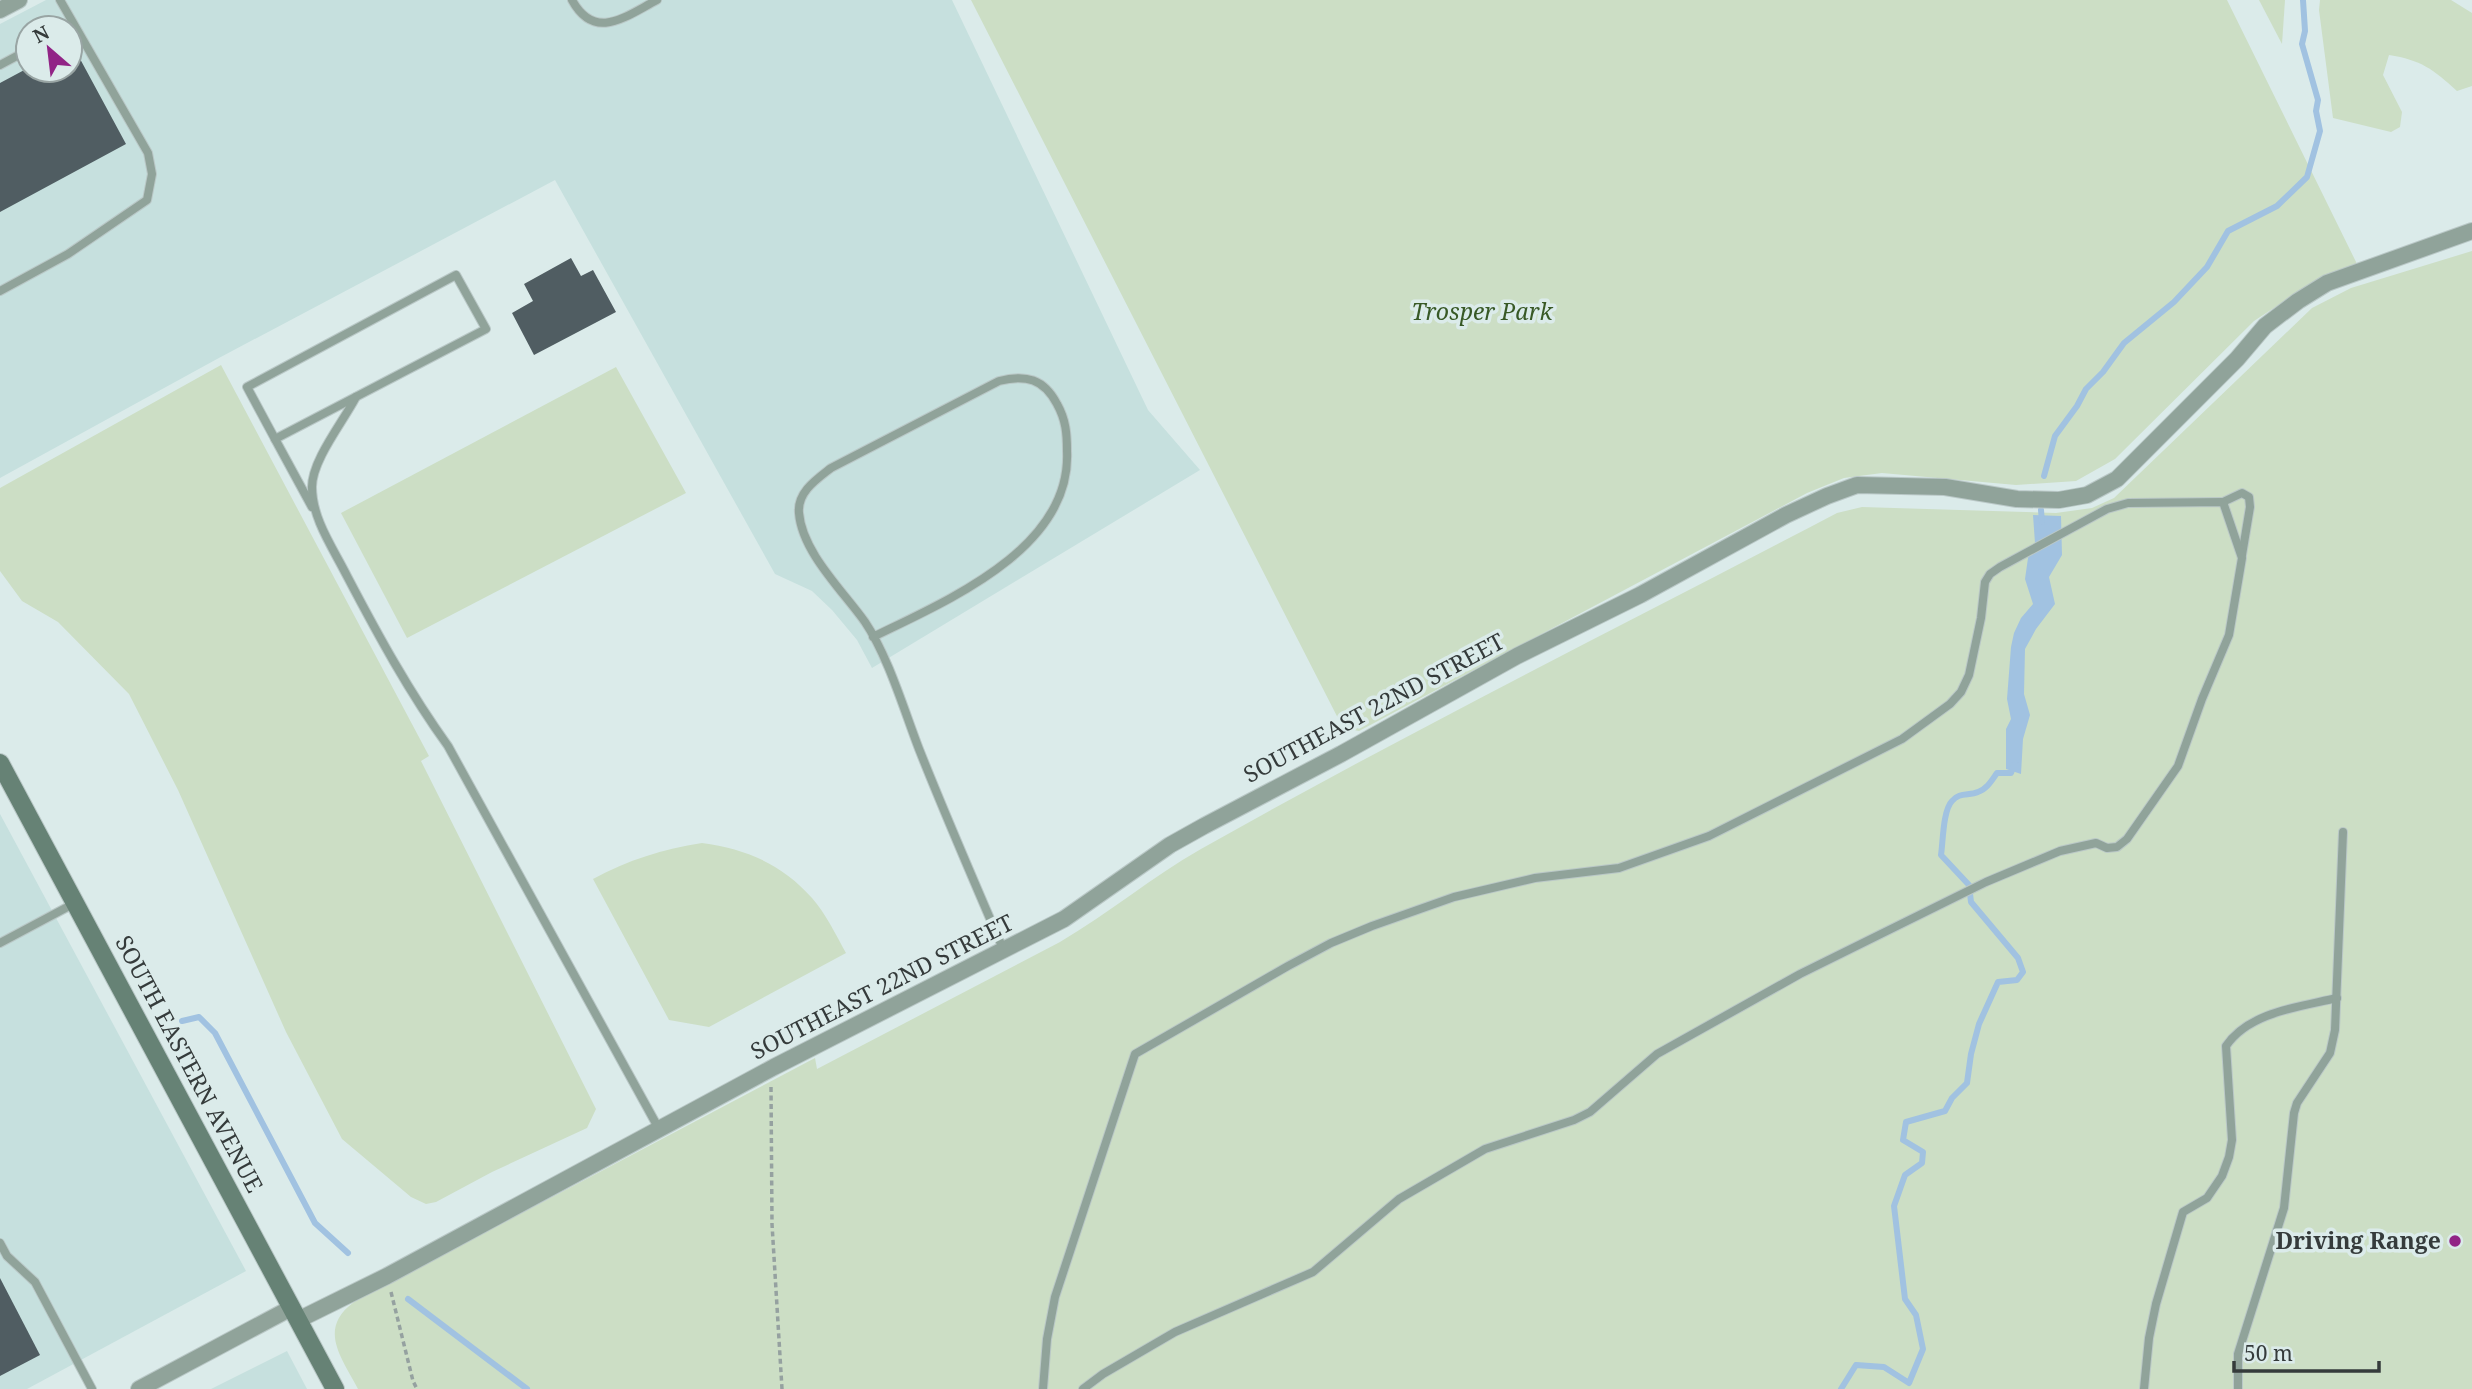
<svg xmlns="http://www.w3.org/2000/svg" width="2472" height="1389" font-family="'Noto Serif',serif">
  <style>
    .built { fill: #c6e0de; fill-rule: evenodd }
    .green { fill: #ccdec5 }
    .water { fill: #a1c2e1 }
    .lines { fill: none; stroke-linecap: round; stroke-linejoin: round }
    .stream { stroke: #a1c2e1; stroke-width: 6 }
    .building { fill: #505d62 }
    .lane-casing { stroke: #bac8c7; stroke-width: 10 }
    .street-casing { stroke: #bac8c7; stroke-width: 18 }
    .secondary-casing { stroke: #bac8c7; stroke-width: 20 }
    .path { stroke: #95a1a0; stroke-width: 3.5; stroke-dasharray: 5 3.5; stroke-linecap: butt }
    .lane { stroke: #90a39a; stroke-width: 8 }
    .street { stroke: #90a39a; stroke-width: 16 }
    .secondary { stroke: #668275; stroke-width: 18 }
    .poi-dot { fill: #912486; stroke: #dbebea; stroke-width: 2.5 }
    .labels { text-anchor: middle; stroke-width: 7; stroke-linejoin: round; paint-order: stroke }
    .park-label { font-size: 23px; font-style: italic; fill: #385926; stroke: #dbebea }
    .street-label { font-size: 23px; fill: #353b3b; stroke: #dbebea }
    .poi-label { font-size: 23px; font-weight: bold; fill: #353b3b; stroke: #dbebea; text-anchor: end }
  </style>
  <rect width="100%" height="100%" fill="#dbebea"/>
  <g class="built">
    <path d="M46 0H952L1148 410 1200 470 872 668 857 640 832 610 812 591 775 574 555 180 217 359 0 478V24ZM28 28H70V70H28Z"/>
    <path d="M0 814 246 1271 27 1389H0Z"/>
    <path d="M287 1351 307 1389H211Z"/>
  </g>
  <g class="green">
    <path d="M971 0H2227L2359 268 2309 285 2254 321 2115 459 2076 481 2016 485 1882 473 1844 478 1807 493 1359 731 1343 728Z"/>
    <path d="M2259 0H2285L2282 44Z"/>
    <path d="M2320 0H2451L2472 13V86L2457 91C2433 69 2421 60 2389 55L2383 75 2402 112 2400 127 2391 132 2333 118 2319 10Z"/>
    <path d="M2472 251V1389H358C342 1358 317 1329 354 1302L815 1058 817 1069 1060 942C1109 913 1152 877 1201 849 1410 731 1625 624 1837 513L1862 507 2056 513 2092 508 2114 498 2312 308 2351 288Z"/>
    <path d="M221 365 429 756 421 761 596 1109 587 1128 492 1172 436 1202 426 1204 411 1197 342 1139 286 1032 178 790 129 694 58 622 22 601 0 571V488Z"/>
    <path d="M616 367 686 493 407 638 341 513Z"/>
    <path d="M702 843C746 849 782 864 812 898 826 914 836 935 846 953L709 1027 669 1020 593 879C628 860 663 849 702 843Z"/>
  </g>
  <path class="water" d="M2033 515 2061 516 2062 555 2049 577 2055 604 2036 629 2025 649 2024 694 2030 715 2023 739 2021 774 2006 769V729L2011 719 2007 699 2011 647 2014 633 2021 618 2033 604 2025 579 2028 558 2035 543Z"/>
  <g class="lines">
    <g class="stream">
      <path d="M2044 476 2055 436 2077 406 2086 389 2103 372 2124 343 2174 302 2207 267 2228 231 2277 206 2307 177 2320 131 2316 111 2318 100 2302 44 2305 31 2303 0"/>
      <path d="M2041 510 2042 522"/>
      <path d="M182 1021 199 1017 215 1033 315 1223 348 1253"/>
      <path d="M408 1299 527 1389"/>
      <path d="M1841 1389 1856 1365 1884 1367 1909 1383 1923 1349 1916 1315 1905 1299 1894 1206 1905 1175 1922 1163 1923 1152 1903 1140 1906 1122 1945 1111 1952 1098 1967 1083 1971 1054 1979 1024 1998 982 2017 980 2023 972 2018 958 1971 902 1969 885 1941 855C1943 842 1943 810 1952 801 1959 792 1969 796 1978 792 1987 789 1992 780 1997 773H2011L2015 763"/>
    </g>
  </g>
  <g class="building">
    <path d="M72 44 126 144 0 212V83L28 68V70H70V45Z"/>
    <path d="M571 258 581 276 593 270 616 312 534 355 512 313 533 301 524 284Z"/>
    <path d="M0 1278 40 1355 0 1376Z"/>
  </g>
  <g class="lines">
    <g class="lane-casing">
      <g id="lane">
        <path d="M572 0C595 42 626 16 657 0"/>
        <path d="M0 65 28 50"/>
        <path d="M456 275 486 329 275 439 247 387Z"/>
        <path d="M0 291 68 254 147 200 152 174 148 153 60 0"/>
        <path d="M356 397C343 422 312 460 312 487 312 519 333 548 347 576 378 635 409 692 448 746L659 1129"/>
        <path d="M275 439 312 507"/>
        <path d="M2223 502 2242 493 2249 497 2250 507 2242 555"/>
        <path d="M873 637C946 601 1072 549 1067 451 1067 434 1066 420 1057 404 1044 379 1026 374 999 381L831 468C817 479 797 492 799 513 802 552 843 591 865 622 888 656 904 710 919 749 946 817 975 884 1004 951"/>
        <path d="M0 943 75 903"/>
        <path d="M0 1243 7 1256 35 1282 92 1389"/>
        <path d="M1043 1389 1047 1339 1055 1297 1135 1054 1288 966 1331 943 1372 926 1454 897 1535 878 1619 868 1709 836 1902 739 1950 704 1961 692 1969 675 1981 618 1985 582 1990 574 2000 567 2107 509 2128 503 2223 502 2242 558 2229 635 2202 699 2178 766 2127 839 2117 847 2107 848 2096 843 2060 851 1986 882 1800 974 1657 1054 1590 1112 1574 1120 1485 1149 1399 1199 1313 1272 1175 1332 1103 1374 1083 1389"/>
        <path d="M2144 1389 2149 1338 2156 1304 2183 1212 2207 1198 2222 1176 2229 1157 2232 1140 2226 1046C2249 1012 2299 1007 2337 998"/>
        <path d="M2238 1389V1354L2284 1208 2294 1113 2297 1103 2330 1053 2335 1030 2343 832"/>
      </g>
    </g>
    <g class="street-casing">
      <g id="street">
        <path d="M0 10 19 0"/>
        <path d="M298 1320 387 1276 774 1067 1064 919 1170 845 1204 826 1341 754 1517 656 1640 595 1786 515 1827 496 1857 485 1945 487 2017 499 2059 500 2087 495 2117 479 2237 359 2265 326 2298 301 2327 283 2472 231"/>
        <path d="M139 1389 291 1308"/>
      </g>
    </g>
    <g class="secondary-casing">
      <path id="secondary" d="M0 763 335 1389"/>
    </g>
    <g class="path">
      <path d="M771 1087 772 1224 782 1389"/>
      <path d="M391 1292 413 1381 417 1389"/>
    </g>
    <use href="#lane" class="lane"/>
    <use href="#street" class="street"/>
    <use href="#secondary" class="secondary"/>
  </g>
  <circle class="poi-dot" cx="2455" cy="1241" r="7"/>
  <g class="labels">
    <g class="park-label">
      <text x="1482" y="320">Trosper Park</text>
    </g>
    <g class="street-label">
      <text transform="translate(1374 708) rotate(-28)" y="8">SOUTHEAST 22ND STREET</text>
      <text transform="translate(882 987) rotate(-27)" y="8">SOUTHEAST 22ND STREET</text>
      <text transform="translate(189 1064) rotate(62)" y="8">SOUTH EASTERN AVENUE</text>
    </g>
    <g class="poi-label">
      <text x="2441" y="1249">Driving Range</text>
    </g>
  </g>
  <g transform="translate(49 49) rotate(332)"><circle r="33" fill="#dbebea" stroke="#99a5a4" stroke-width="2"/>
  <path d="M0-5L12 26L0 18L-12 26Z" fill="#912486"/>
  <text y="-10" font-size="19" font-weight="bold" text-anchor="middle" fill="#353b3b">N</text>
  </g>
  <path d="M2234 1361v10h145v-10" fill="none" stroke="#353b3b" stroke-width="3.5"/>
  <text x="2244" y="1361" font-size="21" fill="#353b3b" stroke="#dbebea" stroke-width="5" paint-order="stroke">50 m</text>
</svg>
